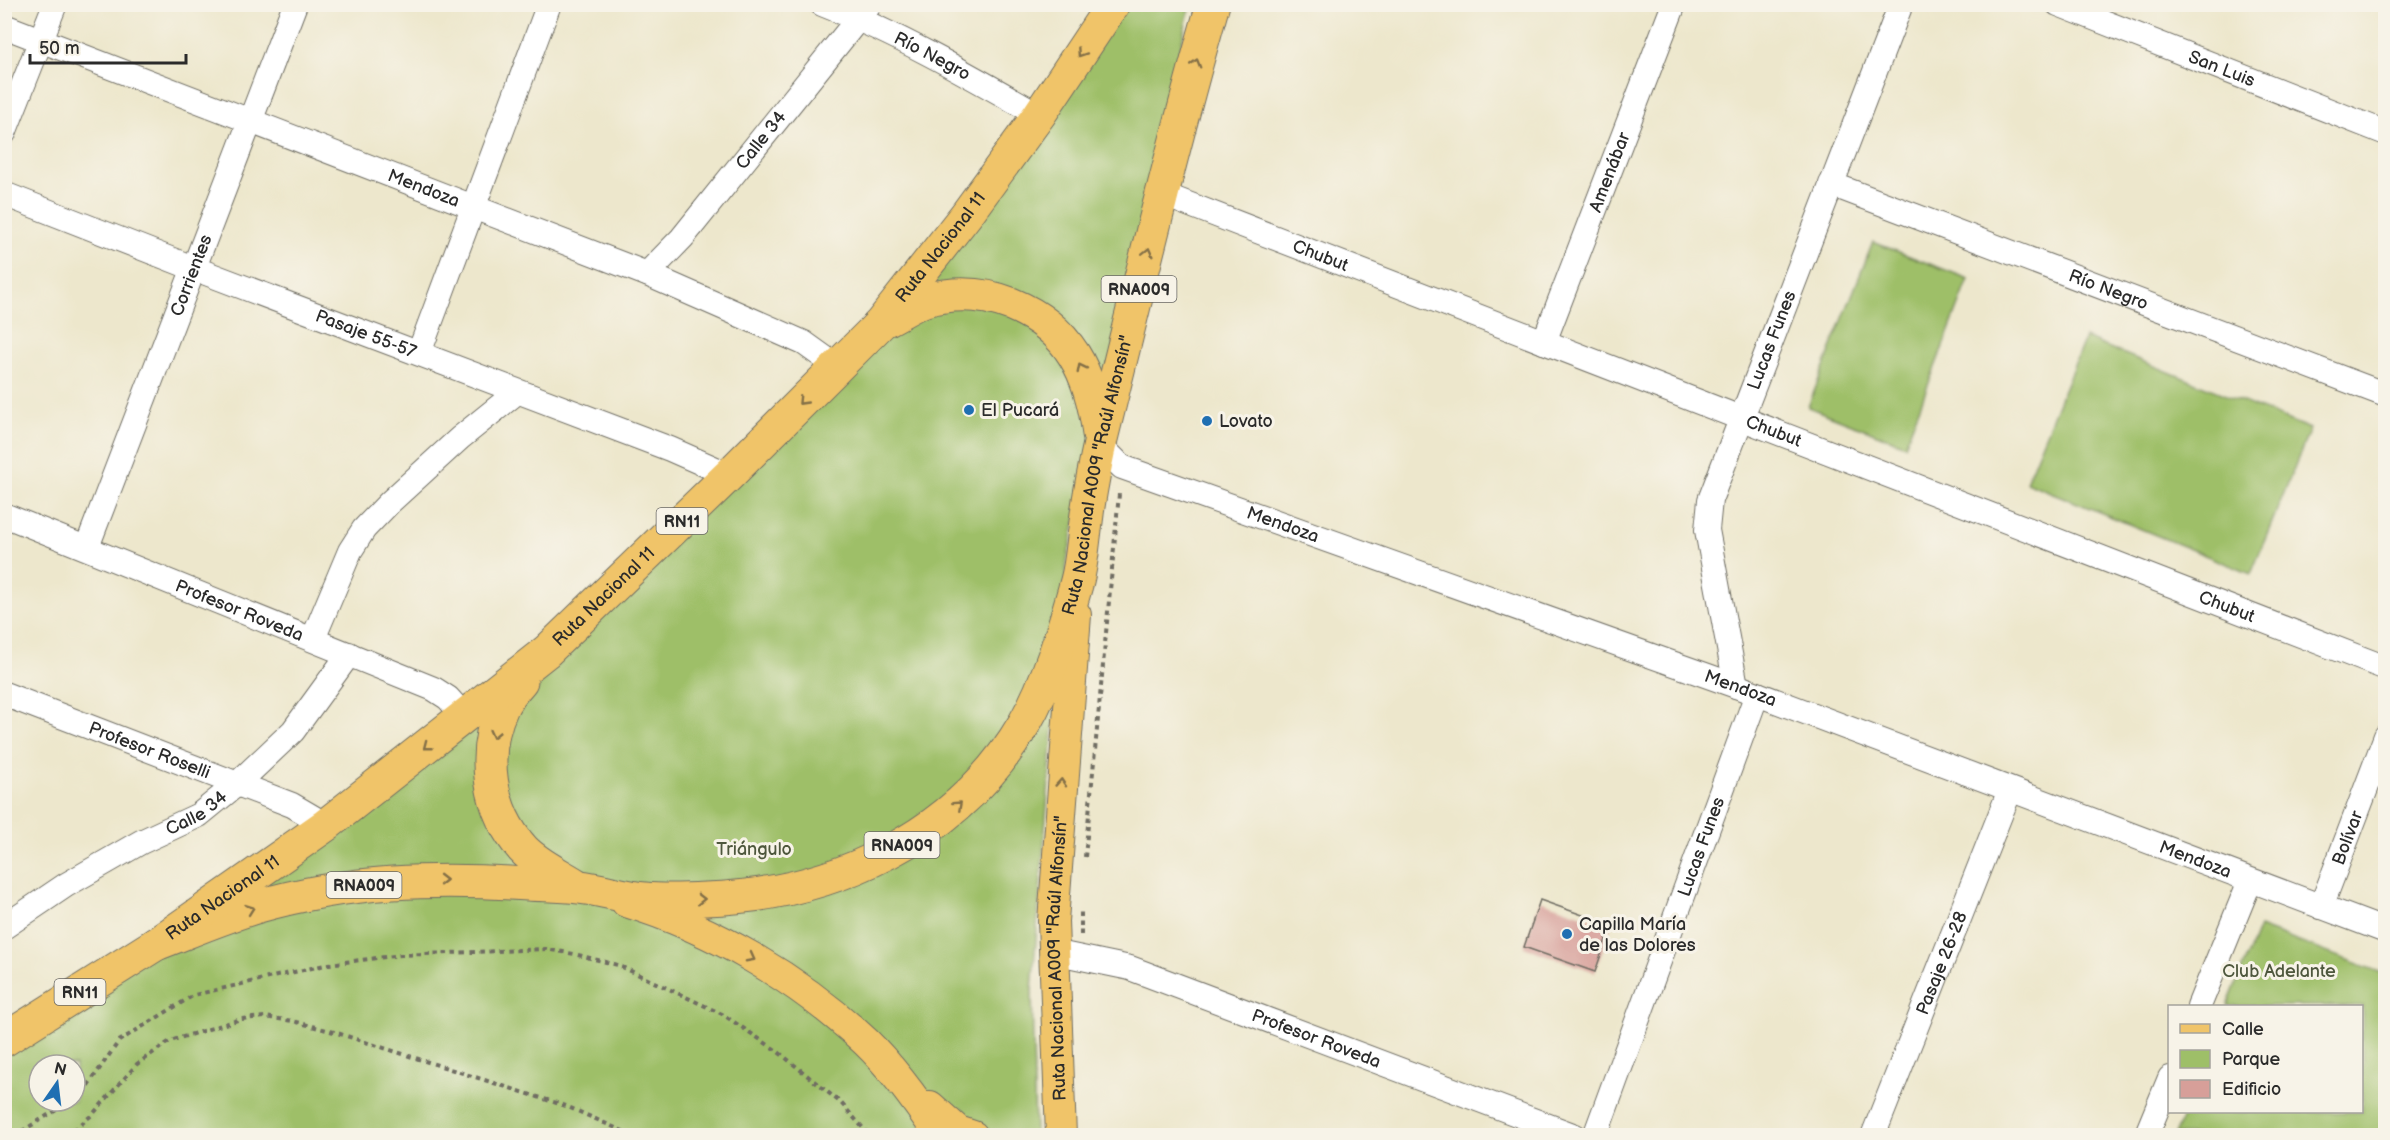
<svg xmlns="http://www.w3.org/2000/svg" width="2390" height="1140" font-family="'Balsamiq Sans',sans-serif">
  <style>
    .green { fill: #9ebf68; stroke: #64754a; stroke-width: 1.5; fill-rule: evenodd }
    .building { fill: #d79f99 }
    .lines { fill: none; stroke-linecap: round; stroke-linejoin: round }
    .minor-casing { stroke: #6f6d63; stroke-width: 26 }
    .major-casing { stroke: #6f6d63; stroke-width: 32 }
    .highway-casing { stroke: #6f6d63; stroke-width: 35 }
    .path { stroke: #6f6d63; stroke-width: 4; stroke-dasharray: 4.5 4.5; stroke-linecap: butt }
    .minor { stroke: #fff; stroke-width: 24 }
    .major { stroke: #f0c469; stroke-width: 30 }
    .highway { stroke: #f0c469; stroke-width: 33 }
    .oneway { stroke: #847047 }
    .poi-dot { fill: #1f6fb2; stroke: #f7f3e8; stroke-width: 2 }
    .labels { text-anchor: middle; stroke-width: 6; stroke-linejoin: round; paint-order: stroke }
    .shield { fill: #f7f3e8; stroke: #686764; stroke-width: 1.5 }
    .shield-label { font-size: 16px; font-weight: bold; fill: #2b2b2b }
    .street-label { font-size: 18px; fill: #2b2b2b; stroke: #f7f3e8 }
    .poi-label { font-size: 18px; fill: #2b2b2b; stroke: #f7f3e8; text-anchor: start }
    .park-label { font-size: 18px; fill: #4e573d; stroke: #f7f3e8 }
  </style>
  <rect width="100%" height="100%" fill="#f7f3e8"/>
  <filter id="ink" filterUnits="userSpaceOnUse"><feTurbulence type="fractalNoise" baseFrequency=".0167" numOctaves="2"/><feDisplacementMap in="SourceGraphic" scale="12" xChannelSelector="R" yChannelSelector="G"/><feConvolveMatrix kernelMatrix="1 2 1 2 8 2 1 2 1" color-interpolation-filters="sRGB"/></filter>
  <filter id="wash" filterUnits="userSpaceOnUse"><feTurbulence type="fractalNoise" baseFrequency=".008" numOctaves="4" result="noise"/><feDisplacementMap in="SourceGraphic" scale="24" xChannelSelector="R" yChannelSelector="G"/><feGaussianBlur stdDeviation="1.35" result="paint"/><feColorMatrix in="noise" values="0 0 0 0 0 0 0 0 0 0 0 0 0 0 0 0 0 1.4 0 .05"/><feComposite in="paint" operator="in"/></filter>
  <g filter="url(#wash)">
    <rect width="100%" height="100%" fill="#ede7cc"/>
    <g class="green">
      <path d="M1122 5H1190L1067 560 1032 990 1035 1135 5 1136V1038L465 717 836 366ZM39 1065H75V1101H39Z"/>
      <path d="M1873 242 1969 279 1905 445 1808 407Z"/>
      <path d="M2085 338 2310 429 2251 574 2026 482Z"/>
      <path d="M2259 927 2385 974V1135H2174L2184 1112H2362V1006H2227Z"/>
    </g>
    <g id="blocks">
      <path class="building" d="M1540 900 1611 925 1595 972 1524 947Z"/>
    </g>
  </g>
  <g filter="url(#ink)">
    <use href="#blocks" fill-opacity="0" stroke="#6f6d63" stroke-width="1.5"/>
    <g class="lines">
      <g class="minor-casing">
        <g id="minor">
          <path id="s1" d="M822 4C898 34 969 75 1039 115"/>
          <path id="s2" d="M2058 4 2386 133"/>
          <path id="s3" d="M4 26 647 274 804 343 836 366"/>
          <path d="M4 133 55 4"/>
          <path id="s4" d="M1831 184 2386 395"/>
          <path id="s5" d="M4 194 193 268 670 449 729 475"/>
          <path id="s6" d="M1162 194 2386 668"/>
          <path id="s7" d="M647 274 682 238 870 4"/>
          <path id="s8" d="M1544 342 1674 4"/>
          <path d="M419 353 549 4"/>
          <path id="s9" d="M1100 445 1122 467 1736 686 2386 931"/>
          <path id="s10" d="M4 515 434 689 448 698 465 717"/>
          <path id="s11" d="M87 547 295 4"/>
          <path d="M313 639 350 551 364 529 390 502 460 438 517 392"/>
          <path id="s12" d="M1736 686 1707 530 1710 500 1901 4"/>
          <path id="s13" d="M4 694 292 805 326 825"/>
          <path id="s14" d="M2321 907 2386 736"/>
          <path id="s15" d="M4 927 66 885 141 842 199 815 237 784 293 731 349 654"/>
          <path id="s16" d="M1053 952 1130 968 1575 1136"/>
          <path d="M2199 1006 2250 881"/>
          <path id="s17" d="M1595 1136 1757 694"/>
          <path id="s18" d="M1873 1136 2010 790"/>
          <path d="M2146 1136 2170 1078"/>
        </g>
      </g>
      <g class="major-casing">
        <g id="major">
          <path d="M626 902C714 929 799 979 866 1042 894 1069 918 1103 940 1136"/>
          <path d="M930 1106 958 1131 973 1136"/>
          <path id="s19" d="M1061 1136 1053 921 1076 615"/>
        </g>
      </g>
      <g class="highway-casing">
        <g id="highway">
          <path d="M888 319C900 313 913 304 925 300 954 292 983 293 1011 304 1070 328 1091 373 1099 434"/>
          <path d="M521 681C514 689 506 698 502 707 480 754 489 811 523 849 537 864 559 874 576 885"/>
          <path id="s20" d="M156 944C190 931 225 916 259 906 349 880 436 878 528 884 545 885 562 885 579 887 601 889 623 897 645 899 664 901 685 900 705 899 833 895 958 837 1024 724 1049 681 1064 628 1077 581 1082 562 1083 542 1086 522 1089 495 1095 466 1101 439 1137 294 1172 148 1213 4"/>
          <path id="s21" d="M4 1040 156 944 326 825 547 651 729 475 881 323 966 215 1039 115 1113 4"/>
        </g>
      </g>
      <g class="path">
        <path d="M1085 857 1119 494"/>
        <path d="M1081 935V910"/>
        <path d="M75 1098 84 1091 119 1041 194 995 329 964 401 955 546 949 574 954 618 965 722 1014 776 1050 841 1103 870 1136"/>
        <path d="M14 1136 71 1101"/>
        <path d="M67 1136 93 1114 137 1064 170 1041 241 1019 265 1017 293 1021 334 1032 566 1106 634 1136"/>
      </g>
      <use href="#minor" class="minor"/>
      <use href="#major" class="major"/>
      <use href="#highway" class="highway"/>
    </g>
    <defs><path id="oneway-chevron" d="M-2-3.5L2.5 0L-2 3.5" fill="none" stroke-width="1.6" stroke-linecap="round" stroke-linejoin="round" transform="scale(1.5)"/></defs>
    <g class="oneway">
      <use href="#oneway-chevron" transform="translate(1081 53) rotate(124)"/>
      <use href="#oneway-chevron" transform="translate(1196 63) rotate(-74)"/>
      <use href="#oneway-chevron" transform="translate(1148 252) rotate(-76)"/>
      <use href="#oneway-chevron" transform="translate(1081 368) rotate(-117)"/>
      <use href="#oneway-chevron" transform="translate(802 401) rotate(134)"/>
      <use href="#oneway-chevron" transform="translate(494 734) rotate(103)"/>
      <use href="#oneway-chevron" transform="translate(427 746) rotate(142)"/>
      <use href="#oneway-chevron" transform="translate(1061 783) rotate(-86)"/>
      <use href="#oneway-chevron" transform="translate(958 805) rotate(-42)"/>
      <use href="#oneway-chevron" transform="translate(443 880)"/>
      <use href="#oneway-chevron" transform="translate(701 899) rotate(-1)"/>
      <use href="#oneway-chevron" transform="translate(250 909) rotate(-20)"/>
      <use href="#oneway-chevron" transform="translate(751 958) rotate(28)"/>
    </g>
  </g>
  <g class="poi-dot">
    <circle cx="969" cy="410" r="6"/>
    <circle cx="1207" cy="421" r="6"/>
    <circle cx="1567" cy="934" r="6"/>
  </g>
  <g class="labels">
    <g class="shield">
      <rect x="1101.5" y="276" width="75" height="26" rx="4.5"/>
      <rect x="656.5" y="508" width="51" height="26" rx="4.5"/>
      <rect x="864.5" y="832" width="75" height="26" rx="4.5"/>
      <rect x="326.5" y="872" width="75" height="26" rx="4.5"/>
      <rect x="54.5" y="979" width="51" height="26" rx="4.5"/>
    </g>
    <g class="shield-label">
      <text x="1139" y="295">RNA009</text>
      <text x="682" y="527">RN11</text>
      <text x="902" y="851">RNA009</text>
      <text x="364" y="891">RNA009</text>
      <text x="80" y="998">RN11</text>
    </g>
    <g class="street-label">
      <text dy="6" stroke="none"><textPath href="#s1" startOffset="122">Río Negro</textPath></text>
      <text dy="6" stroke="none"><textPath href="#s2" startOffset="176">San Luis</textPath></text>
      <text dy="6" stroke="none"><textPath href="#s7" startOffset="176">Calle 34</textPath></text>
      <text dy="6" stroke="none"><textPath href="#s8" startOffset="182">Amenábar</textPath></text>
      <text dy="6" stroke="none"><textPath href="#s3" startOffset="450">Mendoza</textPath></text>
      <text dy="6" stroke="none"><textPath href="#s21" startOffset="1233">Ruta Nacional 11</textPath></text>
      <text dy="6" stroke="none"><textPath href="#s6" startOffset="170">Chubut</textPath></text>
      <text dy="6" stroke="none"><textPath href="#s11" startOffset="291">Corrientes</textPath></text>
      <text dy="6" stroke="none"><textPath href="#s4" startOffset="297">Río Negro</textPath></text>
      <text dy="6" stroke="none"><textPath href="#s5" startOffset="388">Pasaje 55-57</textPath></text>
      <text dy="6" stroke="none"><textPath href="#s12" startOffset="360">Lucas Funes</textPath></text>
      <text dy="6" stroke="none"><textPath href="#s6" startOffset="656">Chubut</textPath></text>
      <text dy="6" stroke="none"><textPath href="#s20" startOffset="1200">Ruta Nacional A009 "Raúl Alfonsín"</textPath></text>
      <text dy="6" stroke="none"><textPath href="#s9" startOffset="202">Mendoza</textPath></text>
      <text dy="6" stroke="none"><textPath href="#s21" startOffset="747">Ruta Nacional 11</textPath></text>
      <text dy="6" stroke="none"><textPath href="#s6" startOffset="1142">Chubut</textPath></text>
      <text dy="6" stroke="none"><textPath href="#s10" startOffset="254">Profesor Roveda</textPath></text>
      <text dy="6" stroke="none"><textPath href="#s9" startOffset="688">Mendoza</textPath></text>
      <text dy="6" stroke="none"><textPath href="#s13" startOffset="156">Profesor Roselli</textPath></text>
      <text dy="6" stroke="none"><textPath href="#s15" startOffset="224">Calle 34</textPath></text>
      <text dy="6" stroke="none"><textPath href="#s14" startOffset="74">Bolívar</textPath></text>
      <text dy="6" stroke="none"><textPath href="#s17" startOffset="308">Lucas Funes</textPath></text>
      <text dy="6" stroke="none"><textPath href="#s9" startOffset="1174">Mendoza</textPath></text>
      <text dy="6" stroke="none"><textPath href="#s21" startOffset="261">Ruta Nacional 11</textPath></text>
      <text dy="6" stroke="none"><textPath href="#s19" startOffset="178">Ruta Nacional A009 "Raúl Alfonsín"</textPath></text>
      <text dy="6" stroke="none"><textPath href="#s18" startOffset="186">Pasaje 26-28</textPath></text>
      <text dy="6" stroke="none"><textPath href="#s16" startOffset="278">Profesor Roveda</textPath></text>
    </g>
    <g class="poi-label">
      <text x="981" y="416">El Pucará</text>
      <text x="1219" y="427">Lovato</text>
      <text x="1579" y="930">Capilla María<tspan x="1579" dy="21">de las Dolores</tspan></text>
    </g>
    <g class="park-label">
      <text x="754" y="855">Triángulo</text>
      <text x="2279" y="977">Club Adelante</text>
    </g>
  </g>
  <rect width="2390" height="1140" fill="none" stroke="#f7f3e8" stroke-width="24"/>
  <rect x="2168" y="1005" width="195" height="108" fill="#f7f3e8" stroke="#a5a39c" stroke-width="1.5"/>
  <rect x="2180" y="1024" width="30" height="9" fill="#f0c469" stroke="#a5a39c" stroke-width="1.5"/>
  <text x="2222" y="1035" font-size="18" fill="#2b2b2b">Calle</text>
  <rect x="2180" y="1050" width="30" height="18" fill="#9ebf68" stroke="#a5a39c" stroke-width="1.5"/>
  <text x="2222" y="1065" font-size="18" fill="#2b2b2b">Parque</text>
  <rect x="2180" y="1080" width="30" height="18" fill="#d79f99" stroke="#a5a39c" stroke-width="1.5"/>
  <text x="2222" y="1095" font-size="18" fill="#2b2b2b">Edificio</text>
  <g transform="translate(57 1083) rotate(14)"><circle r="28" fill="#f7f3e8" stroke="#a5a39c" stroke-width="1.5"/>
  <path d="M0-4.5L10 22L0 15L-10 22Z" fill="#1f6fb2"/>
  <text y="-9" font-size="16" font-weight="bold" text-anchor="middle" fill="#2b2b2b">N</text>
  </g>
  <path d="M30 54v9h156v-9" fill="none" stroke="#2b2b2b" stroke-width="3"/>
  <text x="39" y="54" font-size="18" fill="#2b2b2b" stroke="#f7f3e8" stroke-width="4.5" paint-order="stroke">50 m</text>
</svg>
